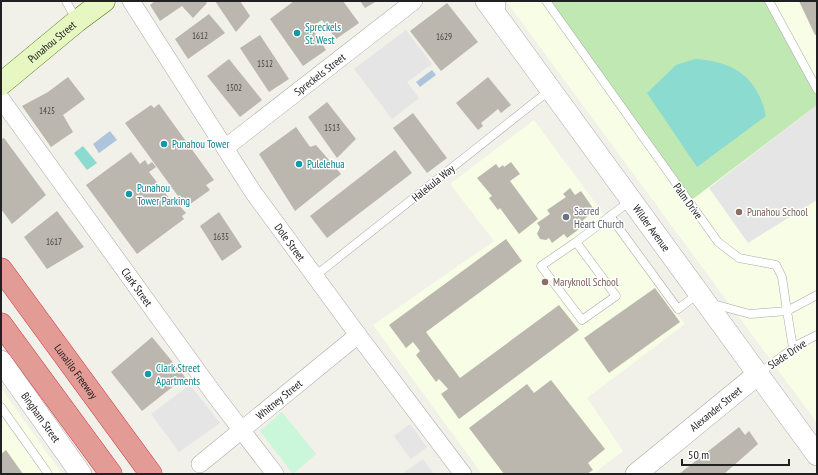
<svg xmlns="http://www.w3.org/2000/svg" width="818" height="475" font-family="'PT Sans Narrow',sans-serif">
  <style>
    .education { fill: #f7fee5 }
    .grass { fill: #bfe8b2 }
    .park { fill: #caf7d9 }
    .pitch { fill: #8cdbd1 }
    .parking { fill: #e5e5e5 }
    .water { fill: #acc5dc }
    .building { fill: #bbb7ae }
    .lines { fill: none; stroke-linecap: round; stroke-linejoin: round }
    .service-casing { stroke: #a8a8a8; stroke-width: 9 }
    .minor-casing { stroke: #a8a8a8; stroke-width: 18 }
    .tertiary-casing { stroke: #a8a8a8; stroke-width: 22 }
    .secondary-casing { stroke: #4f760b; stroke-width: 23 }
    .motorway-casing { stroke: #d23241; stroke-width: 23 }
    .service { stroke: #fff; stroke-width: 8 }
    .minor { stroke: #fff; stroke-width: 17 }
    .tertiary { stroke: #fff; stroke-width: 21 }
    .secondary { stroke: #e7f7c1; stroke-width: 22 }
    .motorway { stroke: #e39b96; stroke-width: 22 }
    .culture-dot { fill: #0f9aa8; stroke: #fff; stroke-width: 1.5 }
    .education-dot { fill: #8d6e63; stroke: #fff; stroke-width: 1.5 }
    .worship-dot { fill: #6b7280; stroke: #fff; stroke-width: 1.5 }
    .labels { text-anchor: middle; stroke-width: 3; stroke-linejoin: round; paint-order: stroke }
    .number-label { font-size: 9px; fill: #484644 }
    .culture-label { font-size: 11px; fill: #0d838f; stroke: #fff; text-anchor: start }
    .street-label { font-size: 11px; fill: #212121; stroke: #fff }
    .worship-label { font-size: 11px; fill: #5b616d; stroke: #fff; text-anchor: start }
    .education-label { font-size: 11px; fill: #785e54; stroke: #fff; text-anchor: start }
  </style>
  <rect width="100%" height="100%" fill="#f1f0e9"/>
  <g class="education">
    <path d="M506 1H817V423Z"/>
    <path d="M534 120 685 324 587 398 623 451 593 474H482L373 325 494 241 450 184Z"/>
    <path d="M1 388 62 474H1Z"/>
  </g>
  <path class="grass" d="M546 1H769L817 89V105L689 202Z"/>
  <path class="park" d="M282 412 316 454 293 474 260 431Z"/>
  <g class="pitch">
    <path d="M695 59C734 61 758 78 766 116L697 167 647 93 676 65Z"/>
    <path d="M83 146 97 163 87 170 74 153Z"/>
  </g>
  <g class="parking">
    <path d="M406 30 432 64 407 82 419 98 392 119 354 69Z"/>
    <path d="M817 105V200L748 243 709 188Z"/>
    <path d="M190 385 220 423 179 452 151 414Z"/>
    <path d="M410 424 427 447 411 459 394 436Z"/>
    <path d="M423 459 434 474H402Z"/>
  </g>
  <g class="water">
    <path d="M432 70 436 75 420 87 416 82Z"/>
    <path d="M110 131 117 140 99 153 93 144Z"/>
  </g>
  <g class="building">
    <path d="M155 1H205L207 3 193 18 182 6 160 21 150 5Z"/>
    <path d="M215 1H240L250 16 236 32Z"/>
    <path d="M294 1H343L359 23 336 39 322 20 311 27 326 50 303 66 270 19Z"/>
    <path d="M360 1H377L365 8Z"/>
    <path d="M799 1H817V34L815 35Z"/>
    <path d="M447 3 478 42 441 71 410 31Z"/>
    <path d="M209 14 225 33 188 59 175 39Z"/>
    <path d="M260 35 289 79 269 92 240 48Z"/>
    <path d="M229 59 262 100 240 117 207 76Z"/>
    <path d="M68 77 85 99 63 115 73 132 51 147 22 106 48 92Z"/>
    <path d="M488 77 511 105 501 113 498 109 481 123 483 126 478 130 456 103Z"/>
    <path d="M327 102 356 139 337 158 308 117Z"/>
    <path d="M159 104 214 180 206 185 210 190 186 207 125 123 151 105 154 108Z"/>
    <path d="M413 113 447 158 427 173 393 128Z"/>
    <path d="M296 127 310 147 316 145 341 174 295 211 259 154Z"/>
    <path d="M4 138 46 195 12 224 1 209V139Z"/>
    <path d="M395 150 412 173 327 238 310 216Z"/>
    <path d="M131 152 140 164 145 160 148 165 152 162 156 167 149 172 175 206 178 204 186 213 182 216 184 219 137 254 86 185Z"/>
    <path d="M511 162 520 174 510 181 538 219 519 234 500 208 498 210 489 198 492 196 477 178 496 164 499 168 503 165 504 167Z"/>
    <path d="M570 188 575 195 581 191 595 211 583 220 586 224 567 238 564 234 552 243 549 238 546 240 540 239 537 234 540 227 537 223 550 214 547 210 566 197 563 194Z"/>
    <path d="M57 211 84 247 47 269 24 237Z"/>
    <path d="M219 212 242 247 222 261 200 226Z"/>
    <path d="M506 239 522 261 426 332 460 378 559 305 579 330 459 419 441 394 448 389 439 379 436 382 416 355 420 351 413 342 406 348 389 325Z"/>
    <path d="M655 288 680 322 609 373 584 338Z"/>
    <path d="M152 337 185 377 142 411 111 372Z"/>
    <path d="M551 380 605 449 588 463 593 470 587 474H504L469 428 527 384 534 393Z"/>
    <path d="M739 427 745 435 749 431 758 444 724 474H679Z"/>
    <path d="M6 450 23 474H1V454Z"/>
  </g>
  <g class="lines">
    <g class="service-casing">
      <g id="service">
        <path d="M66 1 76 19"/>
        <path d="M501 1V15"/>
        <path d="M546 1 718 242 739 258 776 265 782 277 787 311 750 314 713 304"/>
        <path d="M769 1 817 89"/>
        <path d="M610 216 678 309 699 293"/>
        <path d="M576 242 541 266 582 320 616 296 576 242 630 201"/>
        <path d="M315 276 550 90"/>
        <path d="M793 348 787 311 817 295"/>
        <path d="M758 374 799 344 817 335"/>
        <path d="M1 407 47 472"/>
      </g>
    </g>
    <g class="minor-casing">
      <g id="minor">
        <path id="s1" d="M131 1 253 192 358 335 463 474"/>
        <path id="s2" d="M1 99 214 394 275 474"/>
        <path id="s3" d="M225 148 414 1"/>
        <path id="s4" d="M200 464 358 335"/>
      </g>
    </g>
    <g class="tertiary-casing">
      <g id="tertiary">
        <path id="s5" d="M486 1 817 455"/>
        <path id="s6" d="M1 361 81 474"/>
        <path id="s7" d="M636 474 758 374"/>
      </g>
    </g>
    <g class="secondary-casing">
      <g id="secondary">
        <path id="s8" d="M1 84 77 21 104 1"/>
      </g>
    </g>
    <g class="motorway-casing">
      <g id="motorway">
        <path id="s9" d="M1 269 151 474"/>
        <path d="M1 324 111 474"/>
      </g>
    </g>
    <use href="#service" class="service"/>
    <use href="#minor" class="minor"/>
    <use href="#tertiary" class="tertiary"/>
    <use href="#secondary" class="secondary"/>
    <use href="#motorway" class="motorway"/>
  </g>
  <g class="culture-dot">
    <circle cx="297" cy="33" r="4"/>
    <circle cx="164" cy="144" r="4"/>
    <circle cx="299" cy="164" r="4"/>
    <circle cx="129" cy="194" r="4"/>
    <circle cx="148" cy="374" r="4"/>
  </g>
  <g class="education-dot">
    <circle cx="739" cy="212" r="4"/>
    <circle cx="545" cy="282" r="4"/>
  </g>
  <circle class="worship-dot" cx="566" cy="217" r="4"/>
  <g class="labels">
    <g class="number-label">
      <text x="200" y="39">1612</text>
      <text x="444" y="40">1629</text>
      <text x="265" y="67">1512</text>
      <text x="234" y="91">1502</text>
      <text x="47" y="114">1425</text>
      <text x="332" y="131">1513</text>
      <text x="221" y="240">1635</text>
      <text x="54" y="245">1617</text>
    </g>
    <g class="culture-label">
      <text x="305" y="31">Spreckels<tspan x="305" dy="13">St. West</tspan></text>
      <text x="172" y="148">Punahou Tower</text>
      <text x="307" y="168">Pulelehua</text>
      <text x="137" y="192">Punahou<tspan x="137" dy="13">Tower Parking</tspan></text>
      <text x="156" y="372">Clark Street<tspan x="156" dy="13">Apartments</tspan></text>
    </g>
    <g class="street-label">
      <text dy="4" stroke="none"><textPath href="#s8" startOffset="66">Punahou Street</textPath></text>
      <text dy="4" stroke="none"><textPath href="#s3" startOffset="120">Spreckels Street</textPath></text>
      <text transform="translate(433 183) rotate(-39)" y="4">Halekula Way</text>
      <text transform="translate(688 201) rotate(54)" y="4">Palm Drive</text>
      <text dy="4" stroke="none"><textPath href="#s5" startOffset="281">Wilder Avenue</textPath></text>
      <text dy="4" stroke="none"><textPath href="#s1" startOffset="289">Dole Street</textPath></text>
      <text dy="4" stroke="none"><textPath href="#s2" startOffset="232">Clark Street</textPath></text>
      <text transform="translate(787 354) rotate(-34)" y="4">Slade Drive</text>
      <text dy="4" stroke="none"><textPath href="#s9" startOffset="127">Lunalilo Freeway</textPath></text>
      <text dy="4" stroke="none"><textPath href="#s4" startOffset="102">Whitney Street</textPath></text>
      <text dy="4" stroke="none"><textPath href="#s7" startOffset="103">Alexander Street</textPath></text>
      <text dy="4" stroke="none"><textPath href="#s6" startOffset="69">Bingham Street</textPath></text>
    </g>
    <g class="worship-label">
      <text x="574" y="215">Sacred<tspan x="574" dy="13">Heart Church</tspan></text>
    </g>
    <g class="education-label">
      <text x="747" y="216">Punahou School</text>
      <text x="553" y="286">Maryknoll School</text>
    </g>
  </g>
  <rect width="818" height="475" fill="none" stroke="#212121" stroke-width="4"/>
  <path d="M682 459v6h107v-6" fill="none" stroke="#212121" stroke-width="2"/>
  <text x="688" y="459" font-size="12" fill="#212121" stroke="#ffffff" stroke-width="3" paint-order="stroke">50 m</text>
</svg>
